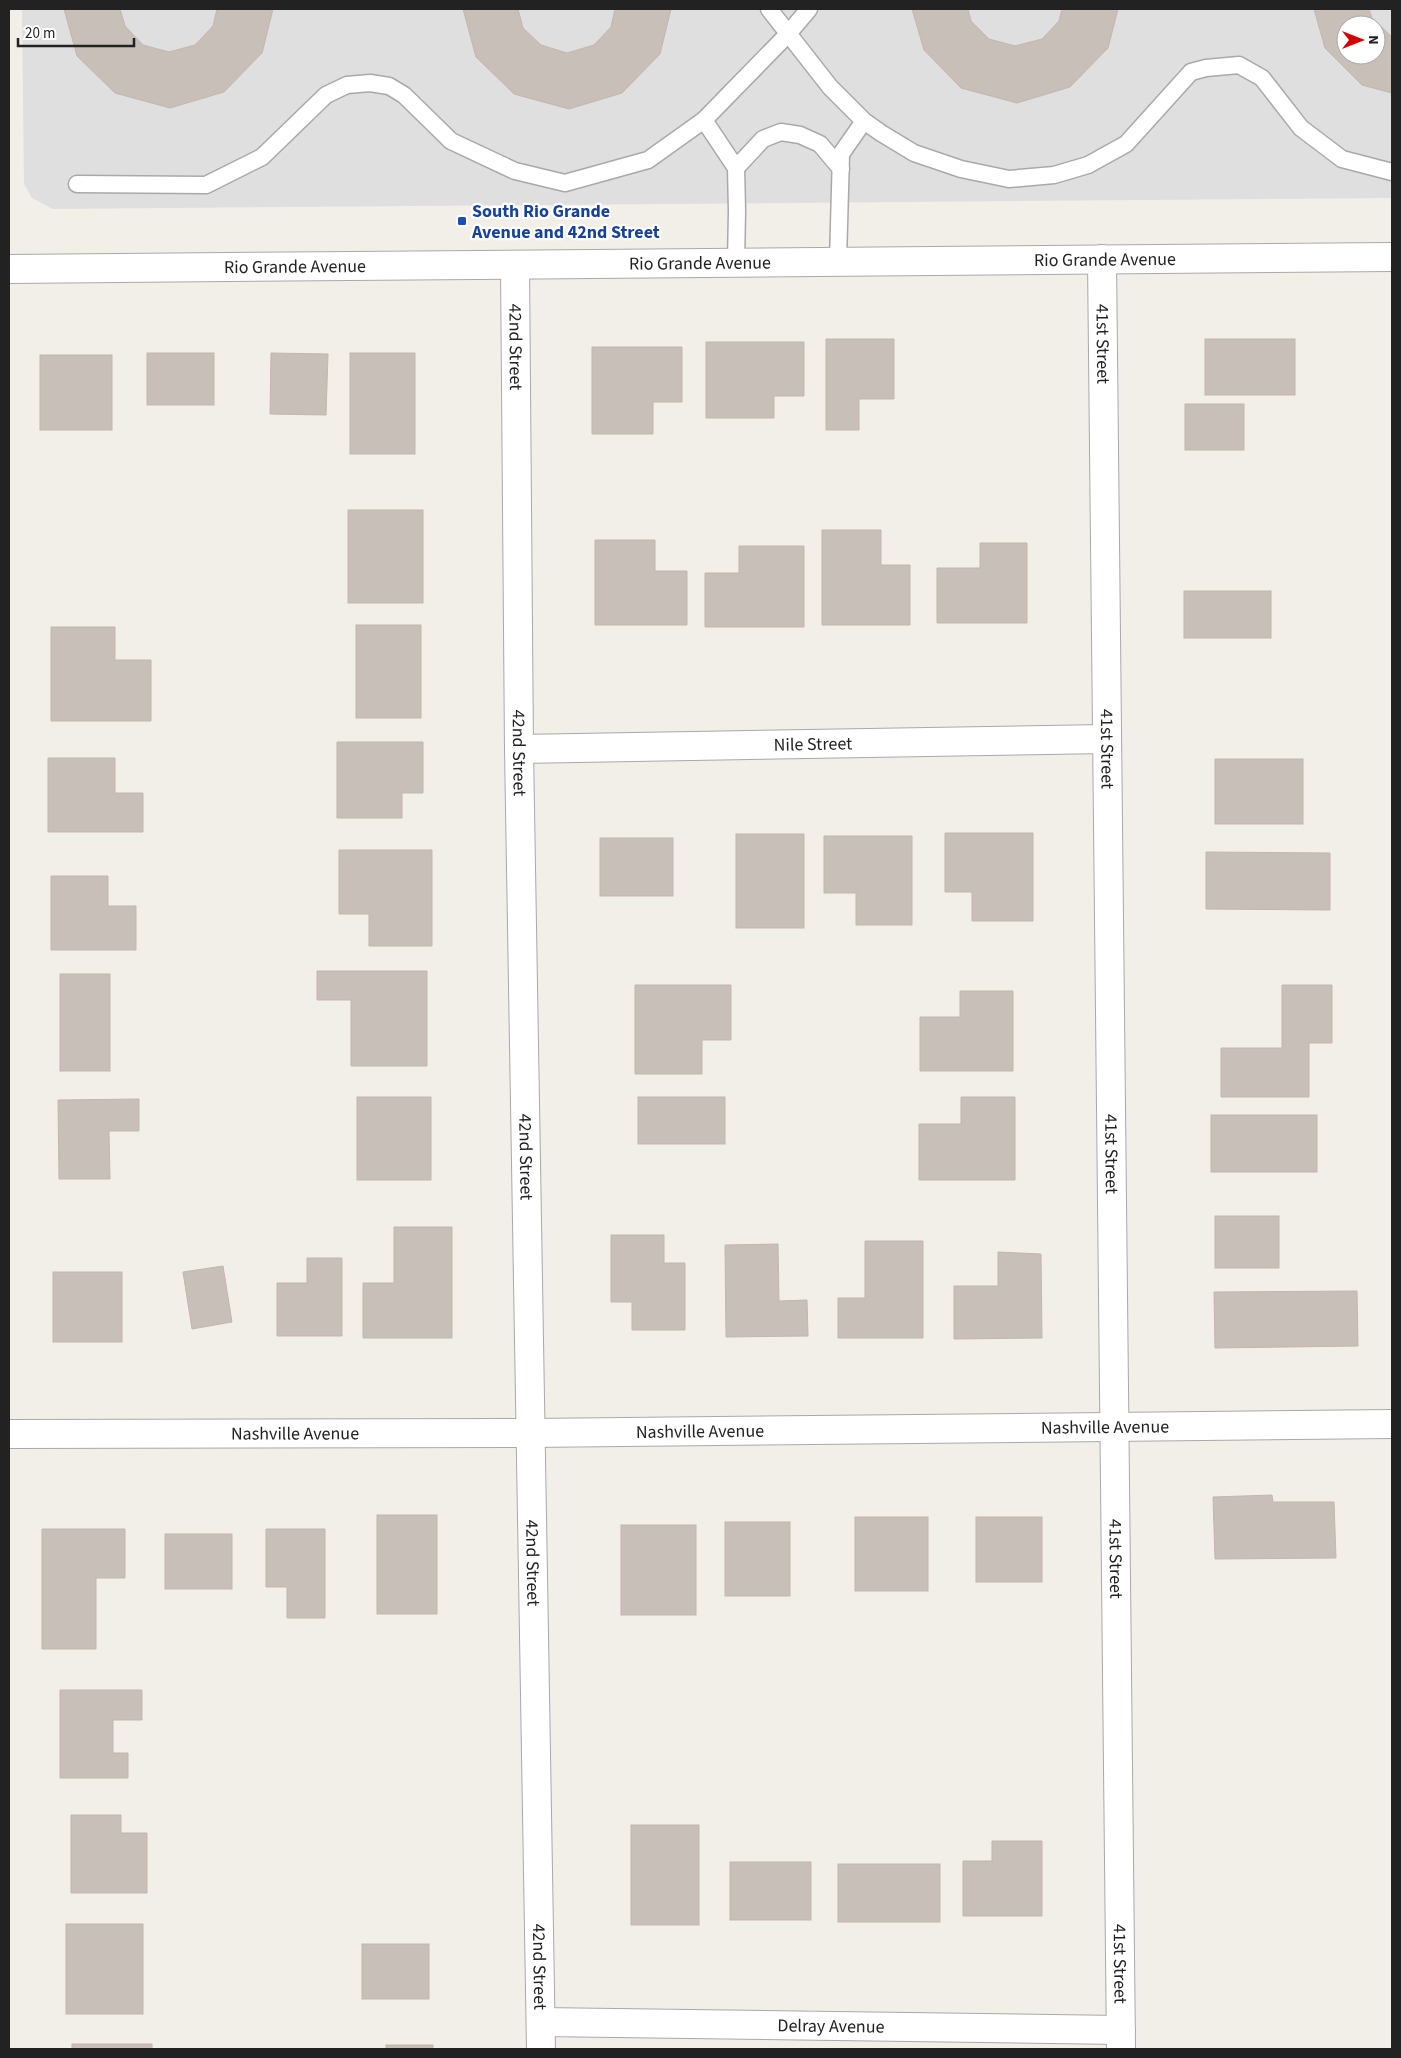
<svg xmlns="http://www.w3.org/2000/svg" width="1401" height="2058" font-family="'Source Sans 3',sans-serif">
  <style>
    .residential { fill: #e0dfdf; fill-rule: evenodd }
    .building { fill: #c7bfb8; stroke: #c4b6ab; fill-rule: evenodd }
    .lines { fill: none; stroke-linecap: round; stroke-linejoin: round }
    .service-casing { stroke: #a9a9a9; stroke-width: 19 }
    .minor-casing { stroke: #a9a9a9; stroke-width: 30 }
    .tertiary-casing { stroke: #a9a9a9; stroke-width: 30 }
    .service { stroke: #fff; stroke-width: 16 }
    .minor { stroke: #fff; stroke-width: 28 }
    .tertiary { stroke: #fff; stroke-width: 28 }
    .transit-dot { fill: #1a4fb4; stroke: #fff; stroke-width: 2 }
    .labels { text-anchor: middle; stroke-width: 4.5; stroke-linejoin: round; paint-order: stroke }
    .transit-label { font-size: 18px; font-weight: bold; fill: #164399; stroke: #fff; text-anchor: start }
    .street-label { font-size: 18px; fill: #222; stroke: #fff }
  </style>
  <rect width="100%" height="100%" fill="#f2efe9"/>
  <path class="residential" d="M22 9H1392V198L53 209 32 198 24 184ZM1346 25H1376V55H1346Z"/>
  <g class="building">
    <path d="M64 9H120L125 26 143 45 169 52 195 45 213 26 217 9H273L262 53 224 92 170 108 115 93 77 56Z"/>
    <path d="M463 9H518L523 28 541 45 567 53 594 45 611 27 615 9H671L660 54 622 93 569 109 514 94 476 57Z"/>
    <path d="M912 9H968L971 21 989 39 1015 46 1042 39 1059 21 1062 9H1118L1108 48 1070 87 1017 103 961 88 924 50Z"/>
    <path d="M1314 9H1369L1372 18 1392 37V93L1362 85 1325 48ZM1346 25H1376V55H1346Z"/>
    <path d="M826 339H894V399H859V430H826Z"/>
    <rect x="1205" y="339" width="90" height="56"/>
    <path d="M706 342H804V396H774V418H706Z"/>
    <path d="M592 347H682V402H653V434H592Z"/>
    <rect x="147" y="353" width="67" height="52"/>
    <path d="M271 353 328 354 326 415 270 414Z"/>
    <rect x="350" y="353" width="65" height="101"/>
    <rect x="40" y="355" width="72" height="75"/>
    <rect x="1185" y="404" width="59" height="46"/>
    <rect x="348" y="510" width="75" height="93"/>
    <path d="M822 530H881V565H910V625H822Z"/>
    <path d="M595 540H655V571H687V625H595Z"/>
    <path d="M980 543H1027V623H937V568H980Z"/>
    <path d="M739 546H804V627H705V573H739Z"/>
    <rect x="1184" y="591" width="87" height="47"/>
    <rect x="356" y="625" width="65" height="93"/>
    <path d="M51 627H115V660H151V721H51Z"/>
    <path d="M337 742H423V793H402V818H337Z"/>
    <path d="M48 758H115V793H143V832H48Z"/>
    <rect x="1215" y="759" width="88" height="65"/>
    <path d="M945 833H1033V921H972V892H945Z"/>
    <rect x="736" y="834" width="68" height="94"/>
    <path d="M824 836H912V925H856V893H824Z"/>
    <rect x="600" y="838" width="73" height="58"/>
    <path d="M339 850H432V946H369V914H339Z"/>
    <path d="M1206 852 1330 853V910L1206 909Z"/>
    <path d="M51 876H108V906H136V950H51Z"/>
    <path d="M317 971H427V1066H351V1000H317Z"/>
    <rect x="60" y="974" width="50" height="97"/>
    <path d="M635 985H731V1040H702V1074H635Z"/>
    <path d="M1282 985H1332V1043H1309V1097H1221V1048H1282Z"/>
    <path d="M960 991H1013V1071H920V1017H960Z"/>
    <rect x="357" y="1097" width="74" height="83"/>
    <rect x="638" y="1097" width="87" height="47"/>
    <path d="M961 1097H1015V1180H919V1124H961Z"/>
    <path d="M139 1099V1131H109L110 1179H59L58 1100Z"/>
    <rect x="1211" y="1115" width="106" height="57"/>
    <rect x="1215" y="1216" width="64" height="52"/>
    <path d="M394 1227H452V1338H363V1283H394Z"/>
    <path d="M611 1235H664V1263H685V1330H632V1302H611Z"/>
    <path d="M865 1241H923V1338H838V1298H865Z"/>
    <path d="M778 1244 779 1301 807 1300 808 1336 726 1337 725 1245Z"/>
    <path d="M998 1252 1041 1254 1042 1338 954 1339V1286H998Z"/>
    <path d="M307 1258H342V1336H277V1283H307Z"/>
    <path d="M223 1266 232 1322 192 1329 183 1272Z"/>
    <rect x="53" y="1272" width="69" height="70"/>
    <path d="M1357 1291 1358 1346 1215 1348 1214 1292Z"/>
    <path d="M1272 1495 1273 1502H1334L1336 1558 1215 1559 1213 1497Z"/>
    <rect x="377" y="1515" width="60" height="99"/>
    <rect x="855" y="1517" width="73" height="74"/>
    <rect x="976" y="1517" width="66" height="65"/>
    <rect x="725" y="1522" width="65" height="74"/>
    <rect x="621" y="1525" width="75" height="90"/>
    <path d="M42 1529H125V1578H96V1649H42Z"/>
    <path d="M266 1529H325V1618H287V1587H266Z"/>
    <rect x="165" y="1534" width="67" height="55"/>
    <path d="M60 1690H142V1720H113V1753H128V1778H60Z"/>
    <path d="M71 1815H121V1833H147V1893H71Z"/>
    <rect x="631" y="1825" width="68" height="100"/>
    <path d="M992 1841H1042V1916H963V1861H992Z"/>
    <rect x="730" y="1862" width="81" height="58"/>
    <rect x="838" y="1864" width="102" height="58"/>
    <rect x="66" y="1924" width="77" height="90"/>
    <rect x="362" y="1944" width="67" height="55"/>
    <rect x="72" y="2044" width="80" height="5"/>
    <rect x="386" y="2045" width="47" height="4"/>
  </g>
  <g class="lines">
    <g class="service-casing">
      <g id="service">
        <path d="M769 9 830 87 864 121 881 133 914 153 961 169 1009 179 1054 175 1088 165 1126 144 1191 72 1206 68 1239 65 1262 78 1301 128 1342 159 1392 172"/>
        <path d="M704 120 736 168 737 211 736 262"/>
        <path d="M736 168 763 139 781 132 800 135 820 144 841 169"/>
        <path d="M77 184 206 185 262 157 326 95 347 85 370 83 389 86 404 95 451 141 515 171 565 183 648 160 704 120 787 35 809 9"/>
        <path d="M838 261 841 154 864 121"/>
      </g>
    </g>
    <g class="minor-casing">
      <g id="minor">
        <path id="s1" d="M1102 259 1121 2049"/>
        <path id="s2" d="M515 265 519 749 541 2049"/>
        <path id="s3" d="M519 749 1107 739"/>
        <path id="s4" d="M9 1434 530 1433 1392 1424"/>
        <path id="s5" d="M541 2022 1121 2030"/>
      </g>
    </g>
    <g class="tertiary-casing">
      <g id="tertiary">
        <path id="s6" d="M9 269 1392 257"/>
      </g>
    </g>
    <use href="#service" class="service"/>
    <use href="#minor" class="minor"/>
    <use href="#tertiary" class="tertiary"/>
  </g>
  <rect class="transit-dot" x="457" y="216" width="10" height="10" rx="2.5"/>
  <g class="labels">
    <g class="transit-label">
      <text x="472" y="217">South Rio Grande<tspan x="472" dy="21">Avenue and 42nd Street</tspan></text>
    </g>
    <g class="street-label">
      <text dy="6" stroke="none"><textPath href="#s6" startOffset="1096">Rio Grande Avenue</textPath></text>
      <text dy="6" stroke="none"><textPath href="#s6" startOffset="691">Rio Grande Avenue</textPath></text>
      <text dy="6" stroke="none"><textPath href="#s6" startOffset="286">Rio Grande Avenue</textPath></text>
      <text dy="6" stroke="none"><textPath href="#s1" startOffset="85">41st Street</textPath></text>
      <text dy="6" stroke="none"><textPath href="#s2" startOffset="82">42nd Street</textPath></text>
      <text dy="6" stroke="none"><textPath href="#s3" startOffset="294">Nile Street</textPath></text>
      <text dy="6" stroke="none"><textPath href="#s1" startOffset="490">41st Street</textPath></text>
      <text dy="6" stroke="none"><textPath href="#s2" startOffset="488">42nd Street</textPath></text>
      <text dy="6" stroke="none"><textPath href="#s1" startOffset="895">41st Street</textPath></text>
      <text dy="6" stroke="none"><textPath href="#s2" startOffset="892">42nd Street</textPath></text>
      <text dy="6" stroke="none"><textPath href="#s4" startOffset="1096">Nashville Avenue</textPath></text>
      <text dy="6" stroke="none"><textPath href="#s4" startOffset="691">Nashville Avenue</textPath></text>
      <text dy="6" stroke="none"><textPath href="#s4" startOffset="286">Nashville Avenue</textPath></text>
      <text dy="6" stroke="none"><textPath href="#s1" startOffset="1300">41st Street</textPath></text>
      <text dy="6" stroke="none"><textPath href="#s2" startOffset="1298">42nd Street</textPath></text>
      <text dy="6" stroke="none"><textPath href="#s1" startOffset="1705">41st Street</textPath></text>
      <text dy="6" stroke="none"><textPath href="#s2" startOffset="1702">42nd Street</textPath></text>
      <text dy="6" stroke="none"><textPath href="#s5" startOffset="290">Delray Avenue</textPath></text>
    </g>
  </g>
  <rect width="1401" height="2058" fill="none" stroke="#222222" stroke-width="20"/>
  <g transform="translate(1361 40) rotate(90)"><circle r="24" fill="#ffffff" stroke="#a7a7a7"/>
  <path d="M0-4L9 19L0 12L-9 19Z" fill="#d40000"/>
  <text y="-8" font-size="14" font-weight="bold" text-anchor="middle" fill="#222222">N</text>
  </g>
  <path d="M18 38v8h116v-8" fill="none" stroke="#222222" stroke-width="2.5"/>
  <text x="25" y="38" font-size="15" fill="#222222" stroke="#ffffff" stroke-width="4" paint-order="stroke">20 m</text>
</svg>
